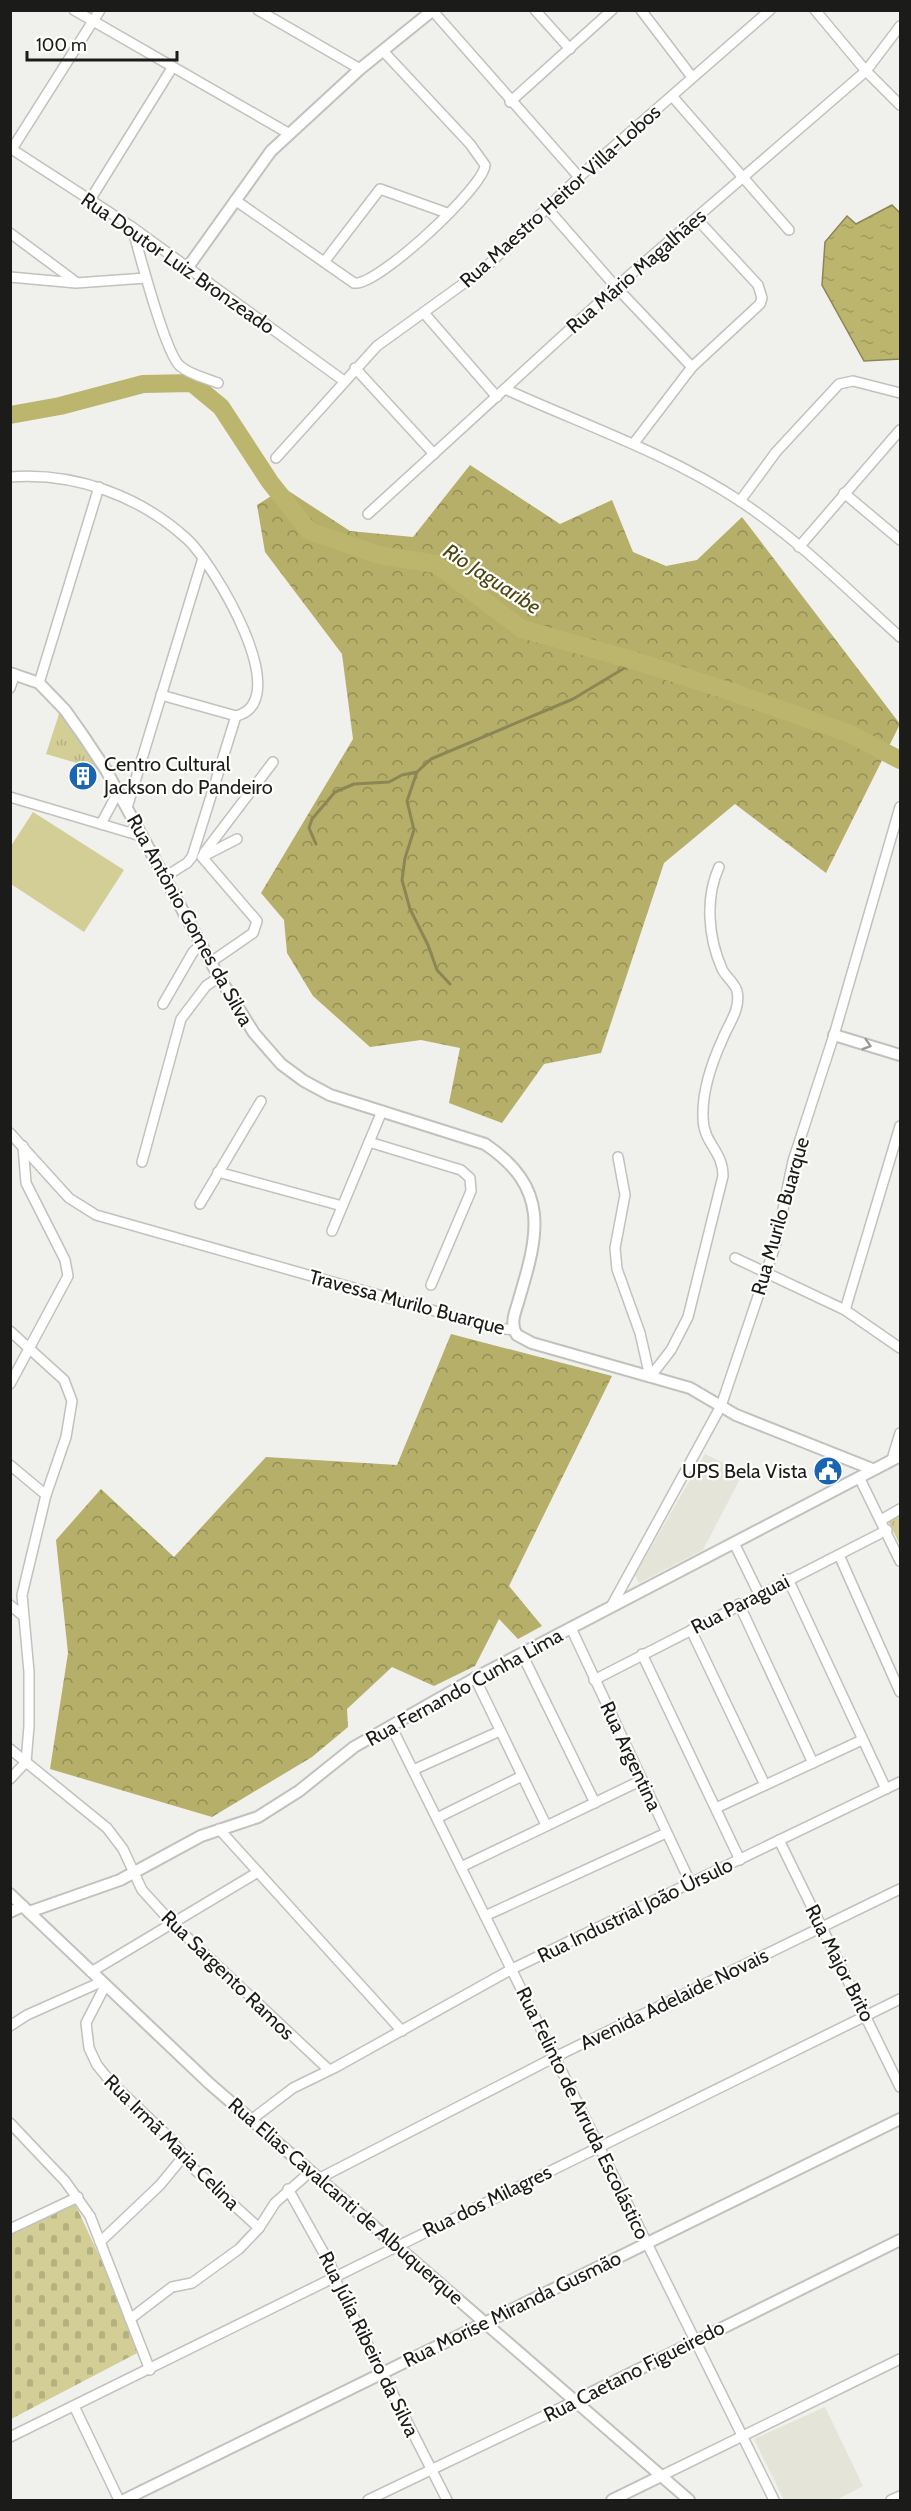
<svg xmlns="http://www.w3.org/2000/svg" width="911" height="2511" font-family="Cabin,sans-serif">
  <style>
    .built { fill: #e4e4d8 }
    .grass { fill: url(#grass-tufts) }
    .forest { fill: url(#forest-crowns) }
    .cemetery { fill: url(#cemetery-stones) }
    .garden { fill: #d2ce95 }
    .water { fill: url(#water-ripples); stroke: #8b8755; stroke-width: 1.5 }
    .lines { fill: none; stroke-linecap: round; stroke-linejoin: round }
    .stream { stroke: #8b8755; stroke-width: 3 }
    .river { stroke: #bbb56e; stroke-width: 18 }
    .minor-casing { stroke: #c1c1bd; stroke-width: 12 }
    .tertiary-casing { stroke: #c1c1bd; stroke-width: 14 }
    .minor { stroke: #fff; stroke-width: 9 }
    .tertiary { stroke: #fff; stroke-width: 10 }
    .oneway { stroke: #989898 }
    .labels { text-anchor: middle; stroke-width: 4.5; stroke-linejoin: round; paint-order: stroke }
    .street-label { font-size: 20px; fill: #1b1b1a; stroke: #fffffe }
    .poi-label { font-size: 20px; fill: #1b1b1a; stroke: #fffffe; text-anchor: start }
    .water-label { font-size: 21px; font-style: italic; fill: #4c470f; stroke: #fffffe }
  </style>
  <defs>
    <pattern id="grass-tufts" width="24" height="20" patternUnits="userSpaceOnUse" patternTransform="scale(1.5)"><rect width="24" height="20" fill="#d2ce95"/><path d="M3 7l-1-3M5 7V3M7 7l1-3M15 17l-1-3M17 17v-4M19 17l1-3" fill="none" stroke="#b4b080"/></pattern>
    <pattern id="forest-crowns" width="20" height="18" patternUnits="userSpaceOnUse" patternTransform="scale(1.5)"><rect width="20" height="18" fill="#b6af69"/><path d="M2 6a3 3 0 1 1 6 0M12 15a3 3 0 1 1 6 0" fill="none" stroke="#938e56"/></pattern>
    <pattern id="cemetery-stones" width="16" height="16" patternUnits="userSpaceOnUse" patternTransform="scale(1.5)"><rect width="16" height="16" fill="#d2ce95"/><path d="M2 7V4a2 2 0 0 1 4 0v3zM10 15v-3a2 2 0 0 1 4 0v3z" fill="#b4b080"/></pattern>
    <pattern id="water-ripples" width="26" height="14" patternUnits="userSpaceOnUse" patternTransform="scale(1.5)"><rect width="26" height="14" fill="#bbb56e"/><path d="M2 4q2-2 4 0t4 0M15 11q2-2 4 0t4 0" fill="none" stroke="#a09b5f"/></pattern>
  </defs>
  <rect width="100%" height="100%" fill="#f0f0ec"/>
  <g class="built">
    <path d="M705 1454 743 1473 703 1550 639 1583 635 1575Z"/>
    <path d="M825 2407 863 2486 836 2500H784L754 2439Z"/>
  </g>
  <g class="grass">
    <path d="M61 708 104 771 46 754Z"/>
    <path d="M900 1513V1545L888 1520Z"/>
  </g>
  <g class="forest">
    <path d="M470 465 560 524 612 500 633 552 666 566 697 560 742 517 900 724 826 873 735 804 664 863 601 1053 544 1064 502 1123 449 1103 460 1048 421 1040 370 1047 313 996 287 953 284 920 261 893 353 739 342 654 265 552 257 505 284 488 350 531 413 537Z"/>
    <path d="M451 1334 612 1376 509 1586 542 1626 518 1639 499 1619 475 1666 434 1686 392 1667 347 1709 348 1727 312 1757 212 1817 50 1769 68 1653 56 1540 101 1489 174 1557 266 1457 397 1465Z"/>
  </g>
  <path class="cemetery" d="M75 2204 143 2350 11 2419 10 2234Z"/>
  <path class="garden" d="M33 812 124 870 84 932 11 884V846Z"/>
  <path class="water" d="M892 205 900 213V359L864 361 822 285 825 242 847 216 856 224Z"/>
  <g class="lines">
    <g class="stream">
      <path d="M316 844 309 828 312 819 335 792 354 784 389 782 402 775 417 772"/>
      <path d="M450 984 437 970 428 945 410 909 402 880 405 858 414 830 407 801 417 772 431 759 573 699 636 661"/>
    </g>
    <path class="river" d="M10 415 60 406 143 384 192 383 221 407 270 482 309 531 379 555 436 564 522 629 636 661 735 693 850 734 900 760"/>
    <g class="minor-casing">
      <g id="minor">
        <path d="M74 10 288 133"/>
        <path d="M258 10 360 69"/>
        <path d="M432 10 579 177"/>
        <path d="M535 10 570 49"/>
        <path d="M641 10 692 77"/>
        <path d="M815 10 866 71 900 105"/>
        <path d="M672 96 789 230"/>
        <path d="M510 102 612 10"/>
        <path d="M10 148 132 227 344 381"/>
        <path d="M12 149 100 10"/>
        <path d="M90 200 172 68"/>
        <path d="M235 200 354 283C377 287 485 186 485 165L470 144 384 52"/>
        <path d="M547 208 616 287 692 367"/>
        <path d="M132 227C139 252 165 353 180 366 190 375 206 378 218 383"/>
        <path d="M10 233 76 282"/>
        <path d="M324 262 380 189 447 213"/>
        <path d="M10 277 76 283 146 278"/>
        <path d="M424 313 497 397"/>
        <path d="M355 368 434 454"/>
        <path d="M505 389C584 425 667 453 740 501 798 539 849 591 900 637"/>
        <path d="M634 443 692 367 760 304 762 298 758 285 697 219"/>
        <path d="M276 458 377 346 485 268 579 177 770 10"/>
        <path d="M10 477C75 472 140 496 187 539 213 563 297 701 236 716"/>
        <path d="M844 493 900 540"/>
        <path d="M740 501 776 452 839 384 853 381 900 393"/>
        <path d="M368 514 616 287 866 71 900 26"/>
        <path d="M799 547 900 430"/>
        <path d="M39 683 99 487"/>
        <path d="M10 688 15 674"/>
        <path d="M161 695 236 716"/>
        <path d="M10 797 141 836"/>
        <path d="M127 808 203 558"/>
        <path d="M101 824 118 792"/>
        <path d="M204 853 273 762"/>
        <path d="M163 878 187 863 192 857 236 716"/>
        <path d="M211 962 253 933 257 921 202 857 237 839"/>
        <path d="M163 1004 193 952 201 945"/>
        <path d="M10 1133 69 1198 96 1215 495 1328 514 1330"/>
        <path d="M369 1142 461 1170 470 1178 471 1191 431 1285"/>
        <path d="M618 1157 625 1195 615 1248 617 1269 640 1333 650 1377"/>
        <path d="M142 1162 181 1019 206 986 219 977"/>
        <path d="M218 1172 342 1206"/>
        <path d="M200 1204 261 1101"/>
        <path d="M332 1231 382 1111"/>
        <path d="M735 1258 845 1310 900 1348"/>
        <path d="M845 1310 900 1126"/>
        <path d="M10 1331 64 1380 72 1401 66 1437 46 1495 22 1595 29 1672V1726L26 1762 10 1779"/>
        <path d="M650 1377 671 1350 688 1317 723 1176C723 1150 703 1144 703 1117 702 1091 712 1062 723 1038 729 1023 741 1009 737 991 735 983 725 976 722 969 708 937 705 898 719 867"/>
        <path d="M10 1384 68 1276 65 1260 26 1183 23 1146"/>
        <path d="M892 1459 900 1433"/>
        <path d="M10 1465 46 1495"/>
        <path d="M859 1477 900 1561"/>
        <path d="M881 1520 900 1509"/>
        <path d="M734 1543 759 1594"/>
        <path d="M839 1555 900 1692"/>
        <path d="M788 1579 886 1789"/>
        <path d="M739 1604 813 1763"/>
        <path d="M10 1605 22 1615"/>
        <path d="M612 1605 721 1406 776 1243 793 1161 834 1035 900 807"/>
        <path d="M571 1628 691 1884"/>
        <path d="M691 1630 765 1785"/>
        <path d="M522 1654 595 1803"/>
        <path d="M642 1654 740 1860"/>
        <path d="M475 1678 546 1825"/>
        <path d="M594 1680 887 1530"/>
        <path d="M391 1726 774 2500"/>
        <path d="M10 1749 107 1828 123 1849 142 1890 172 1923 329 2070"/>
        <path d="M413 1770 500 1731"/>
        <path d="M716 1808 862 1740"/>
        <path d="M437 1818 522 1776"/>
        <path d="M219 1829 402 2031"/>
        <path d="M779 1840 900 2087"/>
        <path d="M461 1867 642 1780"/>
        <path d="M485 1916 666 1833"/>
        <path d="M91 1972 258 1872"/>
        <path d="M105 1986 86 2023 89 2048 97 2065 110 2081 170 2138 192 2167 259 2228"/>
        <path d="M10 2026 27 2015 101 1982"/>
        <path d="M251 2120 293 2088 336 2067 512 1969 900 1782"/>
        <path d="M10 2123 65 2181 90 2216 150 2370"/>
        <path d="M320 2178 555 2057 900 1889"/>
        <path d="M288 2189 331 2266 338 2286 447 2500"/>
        <path d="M10 2229 78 2197"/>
        <path d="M100 2242 160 2185 183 2157"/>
        <path d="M130 2319 172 2287 192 2283 239 2249 259 2228 275 2203 311 2171"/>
        <path d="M74 2406 119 2500"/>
        <path d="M10 2437 900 1999"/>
        <path d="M661 2476 900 2359"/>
        <path d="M368 2500 575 2401"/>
        <path d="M891 2500 900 2496"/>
      </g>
    </g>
    <g class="tertiary-casing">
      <g id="tertiary">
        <path d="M188 267 271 151 360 69 433 10"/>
        <path d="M10 673 39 683 65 710 82 734 106 770 219 977 254 1033 281 1064 304 1081 330 1095 485 1144C550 1188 539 1233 519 1299 516 1311 509 1323 517 1335L532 1343 690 1388 736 1415 872 1469"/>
        <path d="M834 1035 900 1055"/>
        <path d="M10 1894 210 2084 689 2500"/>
        <path d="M10 1912 23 1906"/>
        <path d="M29 1912 120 1880 201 1836 258 1817 299 1791 354 1747 475 1678 900 1456"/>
        <path d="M575 2401 900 2240"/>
        <path d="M124 2500 900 2119"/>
        <path d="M612 2500 661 2476"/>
      </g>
    </g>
    <use href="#minor" class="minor"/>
    <use href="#tertiary" class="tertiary"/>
  </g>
  <defs><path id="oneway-chevron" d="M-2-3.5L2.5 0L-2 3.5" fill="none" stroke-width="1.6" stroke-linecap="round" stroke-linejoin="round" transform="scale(1.5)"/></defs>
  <use class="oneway" href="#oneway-chevron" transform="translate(867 1045) rotate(17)"/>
  <defs>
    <g id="building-disc" transform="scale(1.5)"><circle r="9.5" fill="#1a64b4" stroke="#fffffe"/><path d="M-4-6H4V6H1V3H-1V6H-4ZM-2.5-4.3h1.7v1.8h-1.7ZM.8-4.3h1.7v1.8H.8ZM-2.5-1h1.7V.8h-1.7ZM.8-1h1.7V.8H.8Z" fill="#fff"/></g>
    <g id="civic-disc" transform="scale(1.5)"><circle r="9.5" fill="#1a64b4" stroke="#fffffe"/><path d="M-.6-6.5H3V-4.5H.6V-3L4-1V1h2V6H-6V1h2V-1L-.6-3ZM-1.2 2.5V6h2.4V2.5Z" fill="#fff"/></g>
  </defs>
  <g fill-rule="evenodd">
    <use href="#building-disc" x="83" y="776"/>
    <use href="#civic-disc" x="828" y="1471"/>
  </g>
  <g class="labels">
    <g class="street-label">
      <text transform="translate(560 196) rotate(-42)" y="7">Rua Maestro Heitor Villa-Lobos</text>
      <text transform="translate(178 263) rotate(35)" y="7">Rua Doutor Luiz Bronzeado</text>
      <text transform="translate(636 271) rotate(-41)" y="7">Rua Mário Magalhães</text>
      <text transform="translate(190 920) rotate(61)" y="7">Rua Antônio Gomes da Silva</text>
      <text transform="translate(780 1216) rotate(-74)" y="7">Rua Murilo Buarque</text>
      <text transform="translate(407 1302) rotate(15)" y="7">Travessa Murilo Buarque</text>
      <text transform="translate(740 1604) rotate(-27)" y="7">Rua Paraguai</text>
      <text transform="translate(464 1687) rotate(-29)" y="7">Rua Fernando Cunha Lima</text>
      <text transform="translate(631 1756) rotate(65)" y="7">Rua Argentina</text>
      <text transform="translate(635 1910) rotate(-26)" y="7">Rua Industrial João Úrsulo</text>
      <text transform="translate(840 1963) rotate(63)" y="7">Rua Major Brito</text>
      <text transform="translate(228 1975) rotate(44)" y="7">Rua Sargento Ramos</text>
      <text transform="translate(674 1999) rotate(-26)" y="7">Avenida Adelaide Novais</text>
      <text transform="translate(583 2113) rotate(64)" y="7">Rua Felinto de Arruda Escolástico</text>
      <text transform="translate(172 2142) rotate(45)" y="7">Rua Irmã Maria Celina</text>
      <text transform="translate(346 2201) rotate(41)" y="7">Rua Elias Cavalcanti de Albuquerque</text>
      <text transform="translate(487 2201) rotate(-26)" y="7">Rua dos Milagres</text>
      <text transform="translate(512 2309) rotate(-26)" y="7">Rua Morise Miranda Gusmão</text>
      <text transform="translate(369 2344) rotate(64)" y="7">Rua Júlia Ribeiro da Silva</text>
      <text transform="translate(634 2371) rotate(-27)" y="7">Rua Caetano Figueiredo</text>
    </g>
    <g class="poi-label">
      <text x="104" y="771">Centro Cultural<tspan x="104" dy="23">Jackson do Pandeiro</tspan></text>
      <text x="807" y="1478" text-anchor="end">UPS Bela Vista</text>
    </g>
    <g class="water-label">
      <text transform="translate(492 579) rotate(33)" y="7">Rio Jaguaribe</text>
    </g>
  </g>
  <rect width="911" height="2511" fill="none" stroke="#1b1b1a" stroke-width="24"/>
  <path d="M27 51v9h150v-9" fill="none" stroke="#1b1b1a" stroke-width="3"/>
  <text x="36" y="51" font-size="18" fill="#1b1b1a" stroke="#fffffe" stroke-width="4.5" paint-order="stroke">100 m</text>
</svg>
